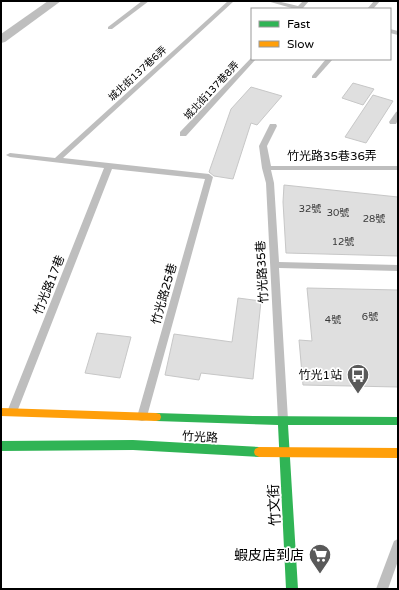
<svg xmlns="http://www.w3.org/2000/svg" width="399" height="590" font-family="'Varela Round','Noto Sans TC',sans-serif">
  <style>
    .building { fill: #dfdfdf; stroke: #c7c7c7 }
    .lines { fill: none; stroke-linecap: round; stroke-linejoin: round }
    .lane { fill: #bebebe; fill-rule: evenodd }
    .street { fill: #bebebe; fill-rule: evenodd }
    .fast { fill: #30b455; fill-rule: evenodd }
    .slow { fill: #ff9f0a; fill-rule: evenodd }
    .labels { text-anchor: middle; stroke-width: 3.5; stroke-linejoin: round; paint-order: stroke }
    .far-street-label { font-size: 10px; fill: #000; stroke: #fff }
    .number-label { font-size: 10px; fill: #383838 }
    .street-label { font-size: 12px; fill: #000; stroke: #fff }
    .poi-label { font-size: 12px; fill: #000; stroke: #fff; text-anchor: end }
    .near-street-label { font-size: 14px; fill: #000; stroke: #fff }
    .near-poi-label { font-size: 14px; fill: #000; stroke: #fff; text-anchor: end }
  </style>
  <rect width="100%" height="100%" fill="#fff"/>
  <g class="building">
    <path d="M353 83 374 89 363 105 342 98Z"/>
    <path d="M251 87 282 96 257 125 251 123 233 179 214 176 209 172 231 109Z"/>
    <path d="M373 95 393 101 366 143 345 137Z"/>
    <path d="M284 185 398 197V256L286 253 283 202Z"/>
    <path d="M307 288 398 290V387L303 385 299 340 312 341Z"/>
    <path d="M238 298 261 301 253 379 201 373 199 380 165 375 174 334 232 342Z"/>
    <path d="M97 333 131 337 120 378 85 373Z"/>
  </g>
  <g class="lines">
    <g class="lane">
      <path d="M142 1H149L112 29H108V27Z"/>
      <path d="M228 1H234L63 158 209 174 213 177 146 420 142 421 138 420 137 417 205 179 112 169 17 412 16 415 12 416 8 415 7 412 104 168 10 157 6 155 10 153 55 158Z"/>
      <path d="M267 1H277L298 6 303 1H309L303 8 305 9H295Z"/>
      <path d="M374 1H380L373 9H367Z"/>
      <path d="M390 29 398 31V35L390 33Z"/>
      <path d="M252 57V59H256L186 136H180V132Z"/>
      <path d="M326 59H333L316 78H312V76Z"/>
      <path d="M398 111 397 122 396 124H390L389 122 396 112Z"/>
      <path d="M270 124H276L277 126 267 146 271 166H398V170H271L274 183 279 262 398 265V271L279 268 288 420 287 423 283 424 279 423 278 420 266 183 262 168 259 146Z"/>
      <path d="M398 539V561L388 589H376L394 541Z"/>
    </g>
    <path class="street" d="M48 1H61L5 42 1 43V34Z"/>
    <g class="fast">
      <path d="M156 413 253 416 398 417V425H288L298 589H286L278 425 156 421 152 420 151 417 152 414Z"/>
      <path d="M133 440 259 447 263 449 264 452 263 455 259 457 133 450 1 451V441Z"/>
    </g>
    <g class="slow">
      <path d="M1 408 156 413 160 414 161 417 160 420 156 421 1 416Z"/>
      <path d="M259 447 398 448V458L259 457 255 455 254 452 255 449Z"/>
    </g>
  </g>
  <defs>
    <g id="bus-pin" transform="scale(1.15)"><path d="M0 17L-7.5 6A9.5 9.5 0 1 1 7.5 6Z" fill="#595959" stroke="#fff"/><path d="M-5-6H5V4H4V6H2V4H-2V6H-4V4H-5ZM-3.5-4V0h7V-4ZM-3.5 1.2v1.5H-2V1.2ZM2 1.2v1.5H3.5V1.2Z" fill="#fff"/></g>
    <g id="supermarket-pin" transform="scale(1.15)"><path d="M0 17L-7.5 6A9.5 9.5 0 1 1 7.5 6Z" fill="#595959" stroke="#fff"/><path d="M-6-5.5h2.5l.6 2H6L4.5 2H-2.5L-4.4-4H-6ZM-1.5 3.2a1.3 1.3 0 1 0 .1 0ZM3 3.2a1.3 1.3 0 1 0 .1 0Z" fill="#fff"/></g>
  </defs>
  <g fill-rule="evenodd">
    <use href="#bus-pin" x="358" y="375"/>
    <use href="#supermarket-pin" x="320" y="555"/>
  </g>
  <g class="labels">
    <g class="far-street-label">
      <text transform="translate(137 73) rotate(-43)" y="4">城北街137巷6弄</text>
      <text transform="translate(211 90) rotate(-47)" y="4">城北街137巷8弄</text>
    </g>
    <g class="number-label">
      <text x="310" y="212">32號</text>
      <text x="338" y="216">30號</text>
      <text x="374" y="222">28號</text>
      <text x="343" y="245">12號</text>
      <text x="370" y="320">6號</text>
      <text x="333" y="323">4號</text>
    </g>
    <g class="street-label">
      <text x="332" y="160">竹光路35巷36弄</text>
      <text transform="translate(262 272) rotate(-93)" y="4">竹光路35巷</text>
      <text transform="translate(49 285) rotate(-68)" y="4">竹光路17巷</text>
      <text transform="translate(164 294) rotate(-74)" y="4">竹光路25巷</text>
      <text transform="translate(200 437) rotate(3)" y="4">竹光路</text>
    </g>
    <g class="poi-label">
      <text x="342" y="379">竹光1站</text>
    </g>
    <g class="near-street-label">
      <text transform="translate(274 505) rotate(-93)" y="5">竹文街</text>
    </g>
    <g class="near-poi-label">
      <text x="304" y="560">蝦皮店到店</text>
    </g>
  </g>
  <rect width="399" height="590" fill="none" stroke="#000000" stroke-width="4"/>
  <rect x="251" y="8" width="140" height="52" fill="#ffffff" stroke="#999999"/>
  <rect x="259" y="21" width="20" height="6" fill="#30b455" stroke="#999999"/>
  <text x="287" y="28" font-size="12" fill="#000000">Fast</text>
  <rect x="259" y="41" width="20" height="6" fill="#ff9f0a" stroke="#999999"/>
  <text x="287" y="48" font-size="12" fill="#000000">Slow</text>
</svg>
